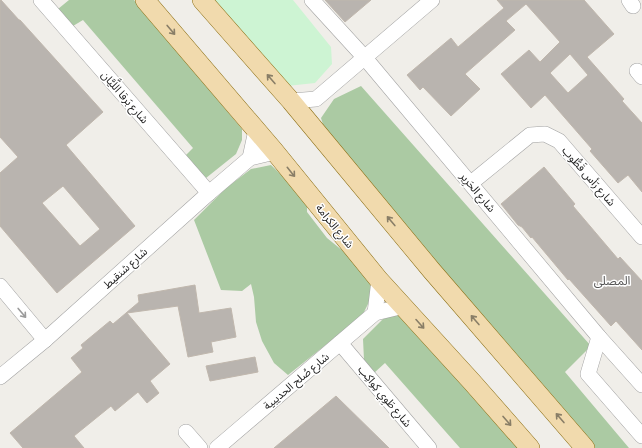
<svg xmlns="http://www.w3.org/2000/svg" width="642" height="448" font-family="Signika,'Noto Sans Arabic',sans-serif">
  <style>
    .forest { fill: #abcaa3 }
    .park { fill: #cdf4d3 }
    .building { fill: #b9b4af; stroke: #c0b7ad; fill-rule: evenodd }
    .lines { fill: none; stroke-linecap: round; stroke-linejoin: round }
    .minor-casing { stroke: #a2a2a2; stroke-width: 16 }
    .major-casing { stroke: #8b6e13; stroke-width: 20 }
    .minor { stroke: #fff; stroke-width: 15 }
    .major { stroke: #f1daad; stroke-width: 19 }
    .oneway { stroke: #897e67 }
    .oneway2 { stroke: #9b9b9b }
    .labels { text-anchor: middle; stroke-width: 3; stroke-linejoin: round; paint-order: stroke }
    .street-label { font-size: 11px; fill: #212121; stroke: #fff }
    .neighbourhood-label { font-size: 12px; fill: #545454; stroke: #fff }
  </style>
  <rect width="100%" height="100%" fill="#f0eee9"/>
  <g class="forest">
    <path d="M69 0H134L242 129V140L236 154 206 178 185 156 193 148 83 20 73 26 58 9Z"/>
    <path d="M361 86 591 346 565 372 629 448H589L326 134 321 118 334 99Z"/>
    <path d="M271 165 307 200V212L327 238 343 251 374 284 372 296 362 316 288 375 274 363 262 341 256 322 254 297 251 284 242 291 221 290 194 220 226 188 251 169Z"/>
    <path d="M404 311 522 448H460L385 363 374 373 364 360 363 339 384 318Z"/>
  </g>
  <path class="park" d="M213 0H293L331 47 332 64 315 83 287 86Z"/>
  <g class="building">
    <path d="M0 0H1L19 20H20L103 112 66 145 135 226 57 293 0 226V173L18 157 0 137ZM63 186 100 229 80 246 42 203Z"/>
    <path d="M325 0H371L345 22Z"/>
    <path d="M497 0H584L614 34 587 57 624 99 622 101 642 123V192L628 175 618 183 590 151 592 149 545 95 531 108 501 74 529 50 540 62 560 42 526 4 506 21 515 30 465 74 480 89 451 116 423 87 420 90 407 75 451 38 458 47 504 8ZM570 54 588 75 568 93 550 73Z"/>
    <path d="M544 167 575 204 573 206 618 259 620 257 642 281V350L616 321 611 326 569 279 568 280 532 237 531 238 522 227 518 225 501 204Z"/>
    <path d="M195 285 199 313 231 308 236 337 211 342 213 352 188 357 178 306 127 313 170 364 150 381 159 393 147 403 138 392 115 411 111 406 74 436 84 448H23L10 433 82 372 71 358 83 348 81 345 110 321 113 324 139 302 138 295Z"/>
    <path d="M255 357 258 372 210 381 206 366Z"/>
    <path d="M336 396 389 448H274Z"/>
  </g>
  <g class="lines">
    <g class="minor-casing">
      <g id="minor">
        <path d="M41 0 209 193"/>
        <path d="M312 0 365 58 599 337 642 385"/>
        <path d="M629 0 633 6"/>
        <path d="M637 71 642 77"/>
        <path d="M291 101 316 99 432 0"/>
        <path d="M250 158 256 130"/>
        <path d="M471 183 530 135 545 134 559 141 642 237"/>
        <path d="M0 286 45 340"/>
        <path d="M375 313 379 280"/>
        <path d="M599 337 588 374 642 436"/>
        <path d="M340 343 429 448"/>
        <path d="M0 377 45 340 209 193 250 158 275 152"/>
        <path d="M186 432 200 448"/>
        <path d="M217 448 375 313 404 306"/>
      </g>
    </g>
    <g class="major-casing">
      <g id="major">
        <path d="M145 0 275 152 379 280 472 382 530 448"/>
        <path d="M202 0 291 101 432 271 585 448"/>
      </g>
    </g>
    <use href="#minor" class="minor"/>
    <use href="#major" class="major"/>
  </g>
  <defs><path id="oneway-shaft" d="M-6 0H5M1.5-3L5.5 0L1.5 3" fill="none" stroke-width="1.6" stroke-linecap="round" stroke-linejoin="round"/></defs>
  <g class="oneway">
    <use href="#oneway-shaft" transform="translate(171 30) rotate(50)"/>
    <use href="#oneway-shaft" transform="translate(271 79) rotate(-131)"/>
    <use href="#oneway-shaft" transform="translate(291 172) rotate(51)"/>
    <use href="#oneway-shaft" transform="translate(391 221) rotate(-130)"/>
    <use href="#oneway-shaft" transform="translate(475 320) rotate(-131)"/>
    <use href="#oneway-shaft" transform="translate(420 324) rotate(48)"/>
    <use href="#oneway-shaft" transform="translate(560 418) rotate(-131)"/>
    <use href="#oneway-shaft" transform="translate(507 421) rotate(49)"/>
  </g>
  <use class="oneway2" href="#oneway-shaft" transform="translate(22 313) rotate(50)"/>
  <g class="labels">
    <g class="street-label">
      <text transform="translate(125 97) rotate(49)" y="4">شارع بَرقا اللَّيَّان</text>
      <text transform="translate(589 176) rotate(49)" y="4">شارع رَأس قَطُّوب</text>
      <text transform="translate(478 192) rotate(50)" y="4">شارع الحَرِير</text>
      <text transform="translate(335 226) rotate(51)" y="4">شارع الكرامة</text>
      <text transform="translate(125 268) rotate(-42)" y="4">شارع شنقيط</text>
      <text transform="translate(296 381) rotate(-40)" y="4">شارع صُلح الحديبية</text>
      <text transform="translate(385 396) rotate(50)" y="4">شارع طَوِي كِواكِب</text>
    </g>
    <g class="neighbourhood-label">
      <text x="612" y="285">المصلى</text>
    </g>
  </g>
</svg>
